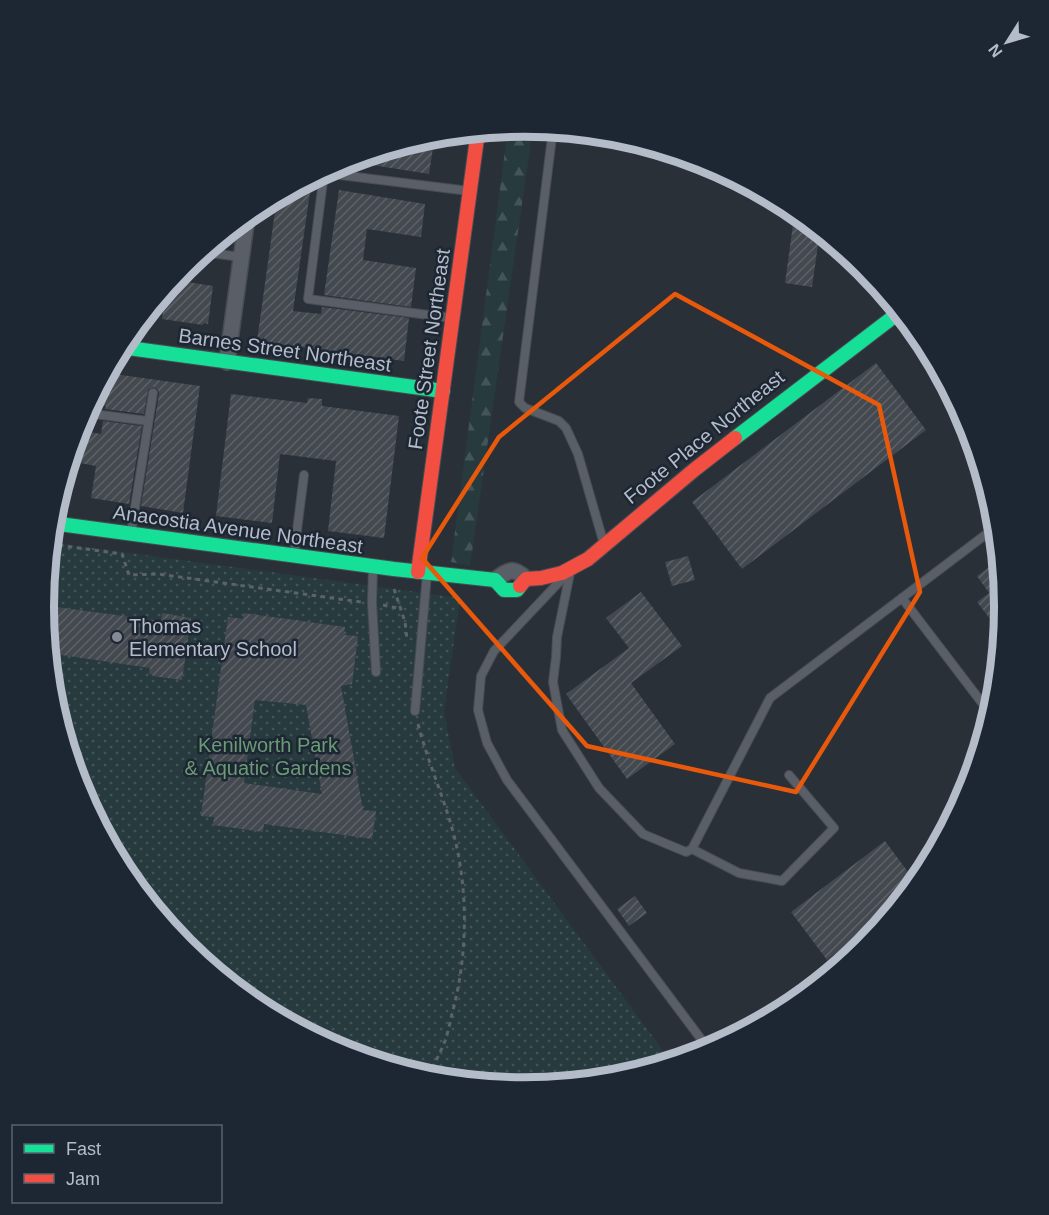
<svg xmlns="http://www.w3.org/2000/svg" width="1049" height="1215" font-family="Helvetica,sans-serif">
  <style>
    .forest { fill: url(#forest-firs) }
    .park { fill: url(#park-dots) }
    .building { fill: url(#building-hatch); fill-rule: evenodd }
    .lines { fill: none; stroke-linecap: round; stroke-linejoin: round }
    .lane-casing { stroke: #484c53; stroke-width: 10 }
    .street-casing { stroke: #484c53; stroke-width: 18 }
    .fast-casing { stroke: #484c53; stroke-width: 16 }
    .jam-casing { stroke: #484c53; stroke-width: 16 }
    .path { stroke: #5d636a; stroke-width: 3; stroke-dasharray: 4.5 4.5; stroke-linecap: butt }
    .lane { stroke: #5a5e66; stroke-width: 8 }
    .street { stroke: #5a5e66; stroke-width: 15 }
    .fast { stroke: #16e098; stroke-width: 14 }
    .jam { stroke: #f24e42; stroke-width: 14 }
    .marked { fill: none; stroke: #e8590c; stroke-width: 4.5; stroke-linejoin: round }
    .poi-dot { fill: #848b96; stroke: #1d2633; stroke-width: 2 }
    .labels { text-anchor: middle; stroke-width: 5; stroke-linejoin: round; paint-order: stroke }
    .street-label { font-size: 20px; fill: #b4bcc9; stroke: #1d2633 }
    .poi-label { font-size: 20px; fill: #b4bcc9; stroke: #1d2633; text-anchor: start }
    .park-label { font-size: 20px; fill: #6b9a76; stroke: #1d2633 }
    .rim { fill: none; stroke: #b4bcc9; stroke-width: 8 }
  </style>
  <defs>
    <pattern id="forest-firs" width="22" height="20" patternUnits="userSpaceOnUse" patternTransform="scale(1.5)"><rect width="22" height="20" fill="#273a3e"/><path d="M5 1l3.5 6h-7zM16 11l3.5 6h-7z" fill="#445559"/></pattern>
    <pattern id="park-dots" width="8" height="8" patternUnits="userSpaceOnUse" patternTransform="scale(1.5)"><rect width="8" height="8" fill="#273a3e"/><path d="M2 2h.1M6 6h.1" fill="none" stroke="#445559" stroke-width="1.8" stroke-linecap="round"/></pattern>
    <pattern id="building-hatch" width="6" height="6" patternUnits="userSpaceOnUse" patternTransform="scale(1.5)"><rect width="6" height="6" fill="#444950"/><path d="M-1 1l2-2M0 6l6-6M5 7l2-2" fill="none" stroke="#5d6168"/></pattern>
  </defs>
  <rect width="100%" height="100%" fill="#2a3038"/>
  <path class="forest" d="M525 127H533L470 566 451 562 508 128Z"/>
  <path class="park" d="M50 542 460 598 444 712 455 768 672 1063 618 1079 524 1088 430 1079 340 1052 257 1007 184 947 124 874 80 791 53 701 44 608Z"/>
  <g class="building">
    <path d="M420 139 434 141 429 174 347 161Z"/>
    <path d="M312 178 293 311 321 314 322 307 409 318 404 361 257 341 277 197Z"/>
    <path d="M339 190 425 204 421 237 367 229 363 260 416 268 411 307 324 295Z"/>
    <path d="M795 210 820 231 812 287 785 283Z"/>
    <path d="M174 280 213 286 208 324 204 323 203 325 162 319 166 290Z"/>
    <path d="M876 363 926 430 742 569 692 502Z"/>
    <path d="M107 373 200 386 183 513 141 506 159 394 158 390 153 387 148 390 144 414 105 409 106 406 91 404Z"/>
    <path d="M231 394 307 403 308 398 322 399V406L399 416 384 538 328 531 336 461 280 454 272 523 216 516Z"/>
    <path d="M103 421 142 426 129 504 91 498 96 466 69 461 78 430 101 434Z"/>
    <path d="M688 556 695 580 672 586 665 562Z"/>
    <path d="M1001 558 1005 608 1003 636 977 602 989 593 977 576Z"/>
    <path d="M45 588 56 607 161 621 162 613 191 618 182 680 152 676 153 675 149 674 150 668 48 653 44 608Z"/>
    <path d="M641 592 682 646 631 683 675 744 627 779 566 694 629 648 606 618Z"/>
    <path d="M244 613 345 627 344 635 358 636 352 684 341 686 363 810 376 811 372 839 264 824 263 832 213 825 214 817 201 816 228 617 243 619ZM255 700 306 705 322 794 244 783Z"/>
    <path d="M885 841 917 884 900 904 827 960 791 912Z"/>
    <path d="M635 896 647 913 629 926 617 909Z"/>
  </g>
  <g class="lines">
    <g class="lane-casing">
      <g id="lane">
        <path d="M553 129 519 402 525 408 559 421 566 428 578 454 604 544"/>
        <path d="M325 172 324 173 469 191"/>
        <path d="M324 173 308 299 451 318"/>
        <path d="M203 252 241 257"/>
        <path d="M86 413 148 421"/>
        <path d="M131 533 153 393"/>
        <path d="M294 554 304 475"/>
        <path d="M373 568 372 603 376 672"/>
        <path d="M570 573 557 637 556 657 553 682 562 730 599 788 643 834 686 852 692 849 770 698 997 526"/>
        <path d="M562 579 494 651 481 676 478 710 487 743 507 780 710 1051"/>
        <path d="M902 598 992 716"/>
        <path d="M415 711 427 574"/>
        <path d="M692 849 739 873 782 881 834 828 789 775"/>
      </g>
    </g>
    <g class="street-casing">
      <g id="street">
        <path d="M227 362 247 216"/>
        <path d="M495 580C509 570 513 566 526 579"/>
      </g>
    </g>
    <g class="fast-casing">
      <g id="fast">
        <path d="M121 347 443 391"/>
        <path d="M735 438 901 311"/>
        <path d="M52 523 394 569 495 580 504 590H517L520 586"/>
      </g>
    </g>
    <g class="jam-casing">
      <g id="jam">
        <path d="M418 572 478 131"/>
        <path d="M520 586 526 579 541 578 562 573 588 559 694 470 735 438"/>
      </g>
    </g>
    <g class="path">
      <path d="M50 544 122 554 129 575 158 574 361 602"/>
      <path d="M394 589 405 622 407 640"/>
      <path d="M383 605 402 609"/>
      <path d="M418 724C427 759 442 793 452 828 469 888 468 955 452 1014 450 1023 448 1032 445 1041 440 1054 433 1066 427 1078"/>
    </g>
    <use href="#lane" class="lane"/>
    <use href="#street" class="street"/>
    <use href="#fast" class="fast"/>
    <use href="#jam" class="jam"/>
  </g>
  <path class="marked" d="M675 294 879 405 920 592 796 792 587 746 422 558 499 437Z"/>
  <circle class="poi-dot" cx="117" cy="637" r="6"/>
  <g class="labels">
    <g class="street-label">
      <text transform="translate(429 349) rotate(-82)" y="7">Foote Street Northeast</text>
      <text transform="translate(285 350) rotate(8)" y="7">Barnes Street Northeast</text>
      <text transform="translate(704 437) rotate(-39)" y="7">Foote Place Northeast</text>
      <text transform="translate(238 529) rotate(8)" y="7">Anacostia Avenue Northeast</text>
    </g>
    <g class="poi-label">
      <text x="129" y="633">Thomas<tspan x="129" dy="23">Elementary School</tspan></text>
    </g>
    <g class="park-label">
      <text x="268" y="752">Kenilworth Park<tspan x="268" dy="23">&amp; Aquatic Gardens</tspan></text>
    </g>
  </g>
  <path d="M0 0H1049V1215H0ZM54 607a470 470 0 1 1 940 0a470 470 0 1 1-940 0Z" fill="#1d2633" fill-rule="evenodd"/>
  <path class="rim" d="M54 607a470 470 0 1 1 940 0a470 470 0 1 1-940 0Z"/>
  <rect x="12" y="1125" width="210" height="78" fill="#1d2633" stroke="#59626f" stroke-width="1.5"/>
  <rect x="24" y="1144" width="30" height="9" fill="#16e098" stroke="#59626f" stroke-width="1.5"/>
  <text x="66" y="1155" font-size="18" fill="#b4bcc9">Fast</text>
  <rect x="24" y="1174" width="30" height="9" fill="#f24e42" stroke="#59626f" stroke-width="1.5"/>
  <text x="66" y="1185" font-size="18" fill="#b4bcc9">Jam</text>
  <g transform="translate(1007 42) rotate(233)" stroke="#1d2633" stroke-width="4.5" paint-order="stroke">
  <path d="M0-4.5L10 22L0 15L-10 22Z" fill="#b4bcc9"/>
  <text y="-9" font-size="16" font-weight="bold" text-anchor="middle" fill="#b4bcc9">N</text>
  </g>
</svg>
